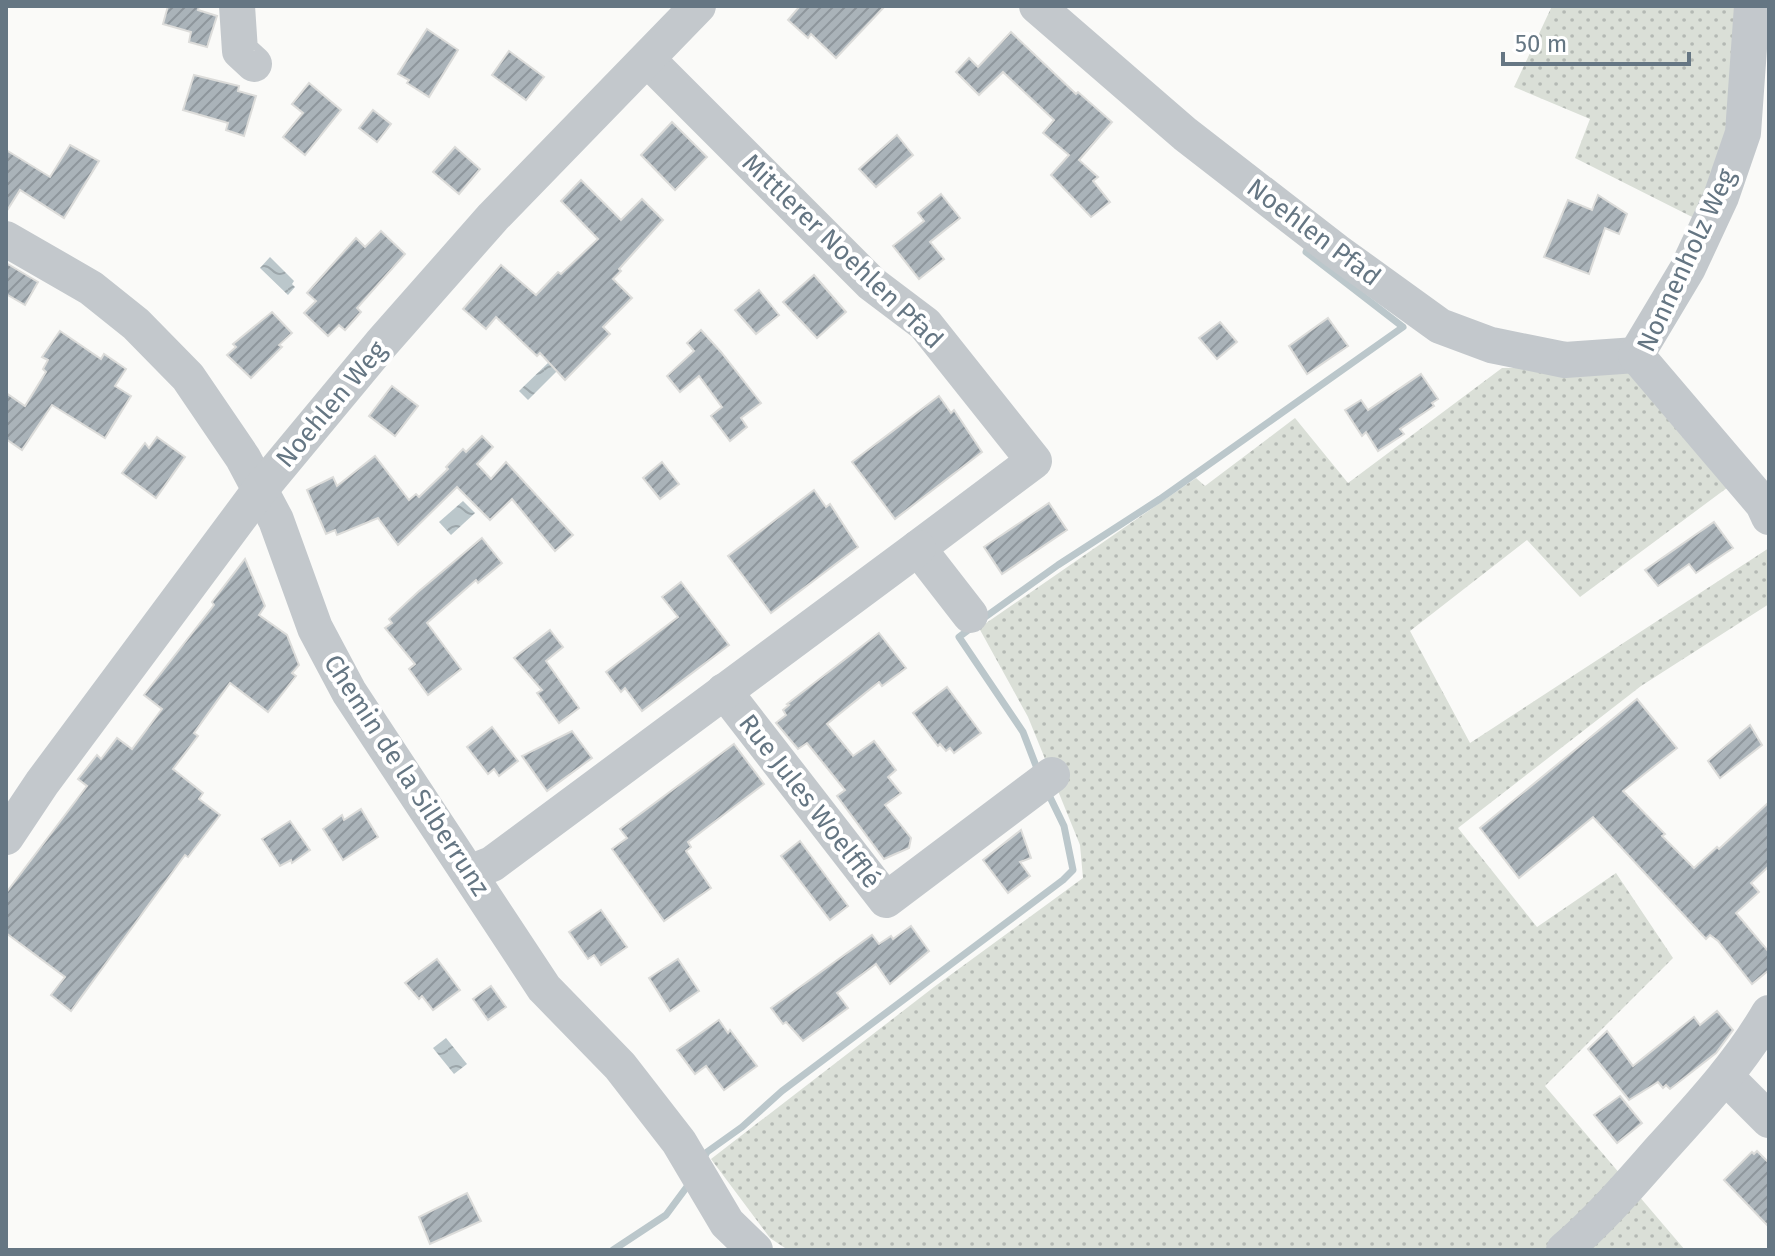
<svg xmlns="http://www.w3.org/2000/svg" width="1775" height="1256" font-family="'Fira Sans',sans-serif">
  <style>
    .grass { fill: url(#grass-dots) }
    .water { fill: url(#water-waves) }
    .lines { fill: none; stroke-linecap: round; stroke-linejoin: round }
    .stream { stroke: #bbc7cb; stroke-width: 7 }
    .building { fill: url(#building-hatch); stroke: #dcdcda; stroke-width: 2 }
    .minor { stroke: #c3c8cc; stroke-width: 36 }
    .labels { text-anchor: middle; stroke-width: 8; stroke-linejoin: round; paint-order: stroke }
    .street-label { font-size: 26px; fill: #657683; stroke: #fff }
  </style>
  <defs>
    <pattern id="grass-dots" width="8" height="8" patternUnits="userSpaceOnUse" patternTransform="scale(2)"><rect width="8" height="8" fill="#dadfd7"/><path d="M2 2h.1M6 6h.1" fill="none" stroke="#b4b9b4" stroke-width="1.8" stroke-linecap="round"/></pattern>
    <pattern id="water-waves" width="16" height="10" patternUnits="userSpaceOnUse" patternTransform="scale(2)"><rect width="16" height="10" fill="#bbc7cb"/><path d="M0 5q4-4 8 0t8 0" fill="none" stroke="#9ca6aa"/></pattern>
    <pattern id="building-hatch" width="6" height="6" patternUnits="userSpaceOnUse" patternTransform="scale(2)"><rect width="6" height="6" fill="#aab3b9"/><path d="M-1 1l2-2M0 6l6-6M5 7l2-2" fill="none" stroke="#8e969c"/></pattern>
  </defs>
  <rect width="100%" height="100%" fill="#fafaf8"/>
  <g class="grass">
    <path d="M1552 6H1768L1716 229 1575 158 1590 119 1514 87Z"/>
    <path d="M1639 367 1743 476 1580 597 1527 540 1410 631 1470 743 1769 548V604L1641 686 1458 828 1537 927 1616 873 1673 958 1545 1086 1685 1250H788L770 1238 711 1159 934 987 1083 878 1080 845 1028 717 979 628 1196 478 1205 486 1295 418 1348 483 1502 368Z"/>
  </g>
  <g class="water">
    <path d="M270 257 294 281 292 284 295 287 288 295 260 268Z"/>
    <path d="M550 361 558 370 528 400 519 391Z"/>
    <path d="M463 501 475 513 451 535 439 522Z"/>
    <path d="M446 1038 467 1064 454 1074 433 1048Z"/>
  </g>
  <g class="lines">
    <g class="stream">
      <path d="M981 620 1058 565 1160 499 1403 327 1306 252 1310 242"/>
      <path d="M971 628 959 637 1023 732 1038 771"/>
      <path d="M703 1159 707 1152 742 1127 782 1091 1063 880 1073 870 1064 826 1048 793"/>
      <path d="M613 1250 666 1215 689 1184"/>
    </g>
  </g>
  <g class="building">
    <path d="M168 6H199L198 10 217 16 207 47 189 42 191 32 163 24Z"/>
    <path d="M800 6H885L836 58 811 34 808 38 788 20Z"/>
    <path d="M427 29 458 50 429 97 407 83 409 80 398 74Z"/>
    <path d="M1011 32 1076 94 1078 92 1112 122 1079 160 1098 177 1093 181 1110 202 1091 217 1051 175 1069 155 1043 133 1054 120 1003 72 979 95 956 72 969 58 978 67Z"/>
    <path d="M509 51 544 77 526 100 492 75Z"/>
    <path d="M194 75 239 86 238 91 256 96 244 136 226 130 228 123 183 110Z"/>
    <path d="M309 83 341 110 305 155 283 137 303 113 292 104Z"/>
    <path d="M373 110 391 124 377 142 359 128Z"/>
    <path d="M672 122 707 157 675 190 641 155Z"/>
    <path d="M897 135 913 155 876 187 859 169Z"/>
    <path d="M70 145 99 161 64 218 20 190 6 212V150L50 177Z"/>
    <path d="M455 147 480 169 459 194 433 172Z"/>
    <path d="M581 180 621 220 642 199 663 220 619 269 621 271 613 279 632 298 603 327 610 334 565 380 540 353 537 356 496 317 486 329 463 309 501 265 536 295 558 272 561 274 598 239 561 201Z"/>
    <path d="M941 194 960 218 930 242 944 259 919 279 893 246 924 221 918 213Z"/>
    <path d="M1598 195 1627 214 1619 234 1605 228 1589 274 1544 257 1568 200 1592 210Z"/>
    <path d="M381 231 405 254 357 308 361 312 345 330 339 325 328 336 304 313 316 301 307 293 356 238 365 247Z"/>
    <path d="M6 263 38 282 25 305 6 294Z"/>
    <path d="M814 275 846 312 817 338 783 302Z"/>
    <path d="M759 290 779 315 756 334 735 310Z"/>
    <path d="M272 312 292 333 279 345 282 347 251 378 227 355 236 347 233 344Z"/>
    <path d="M1328 318 1348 346 1307 374 1289 346Z"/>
    <path d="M1220 322 1237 342 1217 359 1199 338Z"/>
    <path d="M701 330 721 352 761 403 741 418 747 427 730 441 711 416 722 407 699 376 680 392 667 376 694 351 687 343Z"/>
    <path d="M60 331 101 359 104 354 126 369 115 386 131 396 105 438 52 405 22 450 6 439V393L25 406 46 372 43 369 48 360 42 357Z"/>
    <path d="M1421 374 1438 399 1432 403 1434 406 1400 429 1404 434 1378 451 1366 432 1362 436 1345 410 1361 400 1368 410Z"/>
    <path d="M392 386 418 406 395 436 369 416Z"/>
    <path d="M939 396 951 413 954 410 982 452 895 519 852 462Z"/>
    <path d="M482 436 493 447 477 464 491 479 506 462 573 535 555 551 512 499 490 520 457 487 398 545 378 518 337 535 335 530 326 534 307 490 333 477 337 486 375 456 409 500 416 494 419 497 448 469 446 467 463 449 466 452Z"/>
    <path d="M157 437 185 457 156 498 122 473 145 443 149 448Z"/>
    <path d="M662 462 679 484 660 499 643 478Z"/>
    <path d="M814 490 826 507 830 504 858 547 771 613 728 556Z"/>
    <path d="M1049 503 1067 530 1002 574 984 547Z"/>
    <path d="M1714 522 1733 548 1696 573 1689 564 1658 586 1645 570Z"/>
    <path d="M482 538 502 563 478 583 476 580 427 623 461 669 428 695 409 669 415 664 385 628 392 623 389 619 418 592Z"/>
    <path d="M245 559 265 606 259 615 287 635 299 665 292 673 296 676 268 712 230 683 194 733 198 736 173 769 203 793 199 799 220 815 188 857 185 855 71 1011 51 995 65 977 6 933V893L87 786 78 779 97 755 101 759 117 738 132 749 162 709 144 695 214 605 212 602Z"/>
    <path d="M681 582 729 645 642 711 625 688 621 692 606 672 678 617 662 597Z"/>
    <path d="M550 630 563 647 546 661 579 708 559 723 537 693 542 690 514 658Z"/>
    <path d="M879 633 906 668 882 686 879 682 827 724 853 756 874 741 896 770 888 777 901 793 885 805 911 838 909 848 884 859 837 796 845 790 807 743 798 749 776 723 786 715 783 710 789 705 787 704Z"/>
    <path d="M947 687 981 733 954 753 950 748 946 751 940 744 938 746 913 713Z"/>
    <path d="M1637 699 1677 748 1623 791 1665 834 1662 836 1694 868 1717 847 1719 849 1769 802V866L1751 883 1759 892 1736 913 1769 952V970L1752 984 1718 941 1710 935 1706 939 1593 817 1519 878 1480 828Z"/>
    <path d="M1750 725 1762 745 1720 778 1708 761Z"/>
    <path d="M492 727 518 761 499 776 494 769 488 774 467 747Z"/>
    <path d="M572 731 592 758 547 791 522 756Z"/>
    <path d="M734 744 764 784 688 842 691 847 686 851 711 888 664 921 612 849 627 838 620 829Z"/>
    <path d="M361 809 378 837 343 860 323 829 342 815 344 820Z"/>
    <path d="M290 821 310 850 292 863 291 860 280 866 262 839Z"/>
    <path d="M1021 830 1031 858 1020 862 1030 876 1008 893 983 860Z"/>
    <path d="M800 841 848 906 830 920 781 856Z"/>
    <path d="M601 910 627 947 601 965 594 955 588 959 569 932Z"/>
    <path d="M911 926 929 951 890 984 876 964 837 993 848 1008 803 1041 786 1022 783 1024 771 1008 872 935 879 944 891 936 893 939Z"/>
    <path d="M437 959 460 990 433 1010 422 996 419 999 405 983Z"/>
    <path d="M678 959 699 991 670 1011 649 978Z"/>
    <path d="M491 986 506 1007 488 1020 473 999Z"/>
    <path d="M1717 1011 1733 1030 1716 1053 1670 1089 1666 1085 1663 1088 1658 1082 1629 1100 1588 1049 1607 1031 1633 1066 1694 1017 1700 1025Z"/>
    <path d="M719 1020 728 1033 730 1030 757 1066 724 1090 706 1066 695 1074 677 1050Z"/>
    <path d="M1620 1096 1642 1123 1617 1143 1594 1115Z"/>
    <path d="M1757 1151 1769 1163V1227L1724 1180 1752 1152 1754 1154Z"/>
    <path d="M467 1193 481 1221 430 1244 419 1217Z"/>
  </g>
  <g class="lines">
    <g class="minor">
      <path d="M237 6 240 51 254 64"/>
      <path d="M1037 6 1185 134 1336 251 1440 326 1491 345 1565 360 1636 355"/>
      <path d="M1752 6 1743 133 1721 197 1688 268 1636 355 1763 504 1769 517"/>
      <path d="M647 59 872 284 925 324 1034 461 918 548 970 615"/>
      <path d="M6 239 91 288 136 324 188 377 243 458 276 520 315 628 349 692 544 988 620 1066 679 1142 727 1223 755 1250"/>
      <path d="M724 691 886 900 1052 775"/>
      <path d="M6 837 42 783 259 491 381 344 493 217 698 6"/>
      <path d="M469 873 492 864 918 548"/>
      <path d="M1726 1077 1769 1120"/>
      <path d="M1564 1250C1600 1220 1631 1183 1662 1148 1701 1105 1740 1063 1769 1013"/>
    </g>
  </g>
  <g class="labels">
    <g class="street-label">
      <text transform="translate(1314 232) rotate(37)" y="9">Noehlen Pfad</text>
      <text transform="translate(843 251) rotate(44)" y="9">Mittlerer Noehlen Pfad</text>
      <text transform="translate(1686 260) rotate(-65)" y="9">Nonnenholz Weg</text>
      <text transform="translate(331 404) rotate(-50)" y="9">Noehlen Weg</text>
      <text transform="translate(407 775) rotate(57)" y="9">Chemin de la Silberrunz</text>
      <text transform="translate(810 801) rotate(52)" y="9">Rue Jules Woelfflé</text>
    </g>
  </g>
  <rect width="1775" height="1256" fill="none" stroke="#657683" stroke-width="16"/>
  <path d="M1503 52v12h186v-12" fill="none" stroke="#657683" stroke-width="4"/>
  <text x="1515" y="52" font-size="24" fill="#657683" stroke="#ffffff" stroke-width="6" paint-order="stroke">50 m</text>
</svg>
